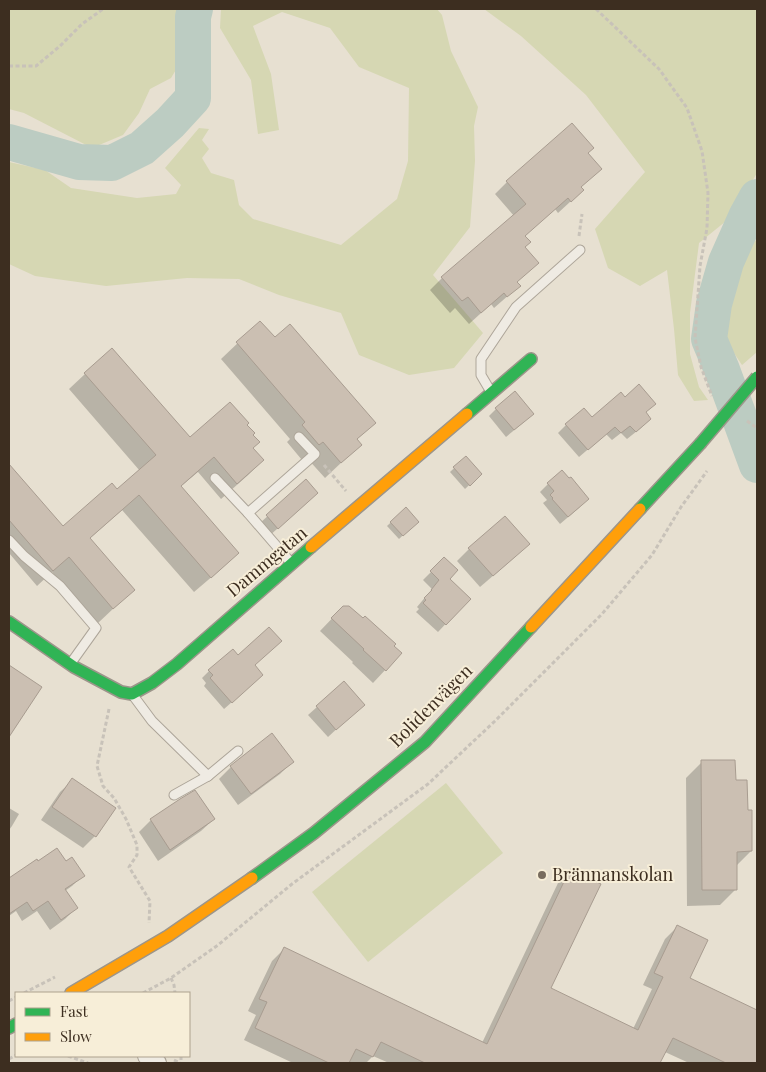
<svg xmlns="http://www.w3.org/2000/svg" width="766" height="1072" font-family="'Playfair Display',serif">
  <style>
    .green { fill: #d6d7b3 }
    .shadow { fill: #0003 }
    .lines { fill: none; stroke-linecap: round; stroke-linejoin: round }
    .river { stroke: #bcccc2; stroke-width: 36 }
    .building { fill: #cbbfb2; stroke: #a89c90 }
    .lane-casing { stroke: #ada599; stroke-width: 11 }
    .street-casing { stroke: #ada599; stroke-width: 20 }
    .fast-casing { stroke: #9c958a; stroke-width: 14 }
    .slow-casing { stroke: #9c958a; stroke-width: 14 }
    .path { stroke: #c8c2b9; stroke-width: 3; stroke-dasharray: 4 2.5; stroke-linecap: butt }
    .lane { stroke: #efebe3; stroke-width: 9 }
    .street { stroke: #efebe3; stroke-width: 18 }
    .fast { stroke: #30b455; stroke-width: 11 }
    .slow { stroke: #ff9f0a; stroke-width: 11 }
    .fast-bridge-casing { stroke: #9c958a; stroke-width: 14; stroke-linecap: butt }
    .fast-bridge { stroke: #30b455; stroke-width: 11 }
    .poi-dot { fill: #786c5e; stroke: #f7eed8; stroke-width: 2 }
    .labels { text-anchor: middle; stroke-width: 4; stroke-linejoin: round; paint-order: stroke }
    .street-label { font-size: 18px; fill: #3d2e20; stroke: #f7eed8 }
    .poi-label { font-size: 18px; fill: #3d2e20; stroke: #f7eed8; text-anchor: start }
  </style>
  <rect width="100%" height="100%" fill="#e7e0d1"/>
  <g class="green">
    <path d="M9 9H181L183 58 171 78 150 89 139 113 123 135 92 148 24 113 9 109Z"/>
    <path d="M221 9H437L442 15 451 51 478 107 474 126 475 161 470 227 433 275 483 333 454 368 409 375 359 355 341 313 279 295 239 279 187 278 106 286 35 276 9 264V162L45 170 71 188 137 198 176 194 181 185 165 168 199 128 209 129 202 140 209 149 202 158 211 173 234 180 239 205 253 219 341 245 397 199 408 161 409 88 359 67 330 28 282 12 253 26 271 74 279 130 258 134 251 80 220 28Z"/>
    <path d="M484 9H757V173L731 217 699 243 690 313V354L699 387 708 400 694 401 678 375 674 329 667 270 640 286 608 268 595 229 645 172 586 95 521 36Z"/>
    <path d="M757 239V352L742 365 726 341 727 307 735 293 739 261Z"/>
    <path d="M446 783 503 853 368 962 312 892Z"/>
  </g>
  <g class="shadow">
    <path d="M572 125 580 188 583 190 558 213 555 209 524 236V247L516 283 519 286 494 308 491 304 469 324 455 308 450 313 430 290 442 278 514 216 495 194 507 182Z"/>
    <path d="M260 322 275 339 374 423 356 440 360 445 325 478 306 457 302 460 287 442 290 439 221 359Z"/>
    <path d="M85 374 189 439 246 425 252 448 263 460 247 476 221 499 198 472 180 487 237 553 221 569 194 592 122 510 89 539 133 590 97 624 52 572 37 586 9 553V466L63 528 117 491 140 471 69 389Z"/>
    <path d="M625 398 645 413 642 427 627 439 621 433 612 440 606 434 579 457 558 433 566 425 592 419Z"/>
    <path d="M497 408 524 422 506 437 489 416Z"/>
    <path d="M466 457 481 474 465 489 450 472Z"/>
    <path d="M306 481 309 501 269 536 259 524Z"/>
    <path d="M548 484 580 507 560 524 543 503 547 500 540 492Z"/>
    <path d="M405 509 417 522 399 539 387 526Z"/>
    <path d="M469 549 516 556 480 587 457 561Z"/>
    <path d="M444 559 449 579 469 599 438 632 416 612 419 609 417 607 432 589 423 580Z"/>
    <path d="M343 607 401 653 373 683 352 663 353 662 320 631Z"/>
    <path d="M254 666 255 682 224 709 204 686 206 683 202 678 209 671Z"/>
    <path d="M13 669 41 688 9 735V673Z"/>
    <path d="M344 683 355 712 328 737 308 715Z"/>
    <path d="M292 762 280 774 238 805 219 779 231 767Z"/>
    <path d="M702 762 734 782 751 851 736 866V889L720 905 687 906 686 778Z"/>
    <path d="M73 780 95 836 83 848 41 820 60 792Z"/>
    <path d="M180 800 214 819 201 831 158 861 139 832 151 820Z"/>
    <path d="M9 808 19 814 12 826 9 830Z"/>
    <path d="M570 871 549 989 633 1029 652 989 643 985 665 939 677 927 689 978 757 1011V1063H689L665 1052 659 1063H389L373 1056 366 1063H293L244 1040 256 1015 248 1011 272 961 284 949 482 1043 558 883Z"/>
    <path d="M83 875 72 886 65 891 76 908 65 919 50 930 37 911 22 921 16 911 9 916V884L12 880Z"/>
  </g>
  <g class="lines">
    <g class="river">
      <path d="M9 142 79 162 112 163 142 148 170 123 193 98V17L195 9"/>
      <path d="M757 197 746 217 726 262 714 304 709 339 722 370 757 465"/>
    </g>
  </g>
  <g class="building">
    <path d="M572 123 594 148 588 153 602 169 581 187 584 190 571 202 568 198 525 236 531 242 525 247 539 263 517 282 521 286 507 297 504 293 481 313 468 297 462 301 441 277 526 204 506 181Z"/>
    <path d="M260 321 275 337 290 324 376 423 357 439 362 445 341 463 323 442 319 445 302 425 305 422 236 342Z"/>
    <path d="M112 348 190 437 230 402 249 423 247 425 255 433 253 435 260 442 253 448 264 460 237 484 214 457 181 486 239 553 211 578 139 495 90 538 135 590 113 609 69 557 53 571 9 520V464L63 526 112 483 117 489 156 455 84 373Z"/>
    <path d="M639 384 656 404 646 412 651 419 636 432 630 426 621 433 615 427 588 450 565 424 584 408 592 417 621 392 625 397Z"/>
    <path d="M515 391 534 414 514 430 495 408Z"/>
    <path d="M466 456 482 474 470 486 453 467Z"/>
    <path d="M562 470 569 478 571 477 589 499 568 517 552 499 553 498 550 495 554 491 547 483Z"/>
    <path d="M306 479 318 493 278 529 266 515Z"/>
    <path d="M406 507 419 522 403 536 390 522Z"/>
    <path d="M505 516 530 544 493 576 468 548Z"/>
    <path d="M444 557 458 570 450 579 471 599 446 625 423 603 426 600 424 598 432 590H431L439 580 430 571Z"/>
    <path d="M343 606H349L363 618 365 616 396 644 394 646 402 653 386 671 363 650 364 649 331 618Z"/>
    <path d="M269 627 282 641 255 665 263 675 232 703 210 678 213 675 208 670 233 649 238 655Z"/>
    <path d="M9 665 42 687 9 737Z"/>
    <path d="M344 681 365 705 336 730 316 706Z"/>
    <path d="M272 733 294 762 251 794 230 766Z"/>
    <path d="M701 760H735L736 780H747L748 810H752V851L737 852V890H702Z"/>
    <path d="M72 778 116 808 96 837 52 807Z"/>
    <path d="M195 790 215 819 170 850 150 819 180 799Z"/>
    <path d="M57 848 66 861 72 857 85 876 65 889 78 908 61 920 48 901 33 911 27 902 9 914V878L37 859 38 861Z"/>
    <path d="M570 869 601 884 551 988 638 1030 663 977 654 973 677 925 708 940 690 978 757 1010V1063H726L673 1038 660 1063H425L381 1042 373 1057 356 1049 349 1063H329L255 1028 267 1002 259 999 284 947 487 1044Z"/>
  </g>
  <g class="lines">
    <g class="lane-casing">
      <g id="lane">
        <path d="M491 392 481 375V359L516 307 580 250"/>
        <path d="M215 478 248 513"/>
        <path d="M9 540 24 556 60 586 96 628 71 663"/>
        <path d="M292 564 248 513 315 454 299 437"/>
        <path d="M132 694 152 721 208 776 238 751"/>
        <path d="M174 795 208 776"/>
      </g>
    </g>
    <g class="street-casing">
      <path id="street" d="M147 1056 157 1063"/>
    </g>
    <g class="fast-casing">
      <g id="fast">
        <path d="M467 414 531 359"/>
        <path d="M640 509 700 444"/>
        <path d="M9 622 74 667 121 692 132 694 152 683 177 664 311 547"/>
        <path d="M252 878 314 833 425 742 531 627"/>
        <path d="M9 1028 16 1024"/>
      </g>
    </g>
    <g class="slow-casing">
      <g id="slow">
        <path d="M311 547 467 414"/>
        <path d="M531 627 640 509"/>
        <path d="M71 993 168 936 252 878"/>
      </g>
    </g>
    <g class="path">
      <path d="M596 9 659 69 687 108 702 151 708 193 707 228 700 266 695 338 701 367 712 396"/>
      <path d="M9 66H36L60 46 82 24 103 9"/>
      <path d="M579 236 582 214"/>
      <path d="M747 421 757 428"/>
      <path d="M324 465 346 491"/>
      <path d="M109 709 97 766 103 786 114 798 126 819 137 845V855L129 867 150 901 149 923"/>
      <path d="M171 978 174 985 175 993"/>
      <path d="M24 993 55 977"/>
      <path d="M143 993 171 978 218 945 292 884 428 784 495 721 602 614 652 555 681 507 707 471"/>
      <path d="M9 1001 16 997"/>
      <path d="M68 1056 88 1063"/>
      <path d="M181 1056V1063"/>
      <path d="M9 1059 16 1055"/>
      <path d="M174 1060 180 1063"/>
    </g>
    <use href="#lane" class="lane"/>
    <use href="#street" class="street"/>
    <use href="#fast" class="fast"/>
    <use href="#slow" class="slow"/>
    <g class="fast-bridge-casing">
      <path id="fast-bridge" d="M700 444 757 377"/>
    </g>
    <use href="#fast-bridge" class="fast-bridge"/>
  </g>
  <circle class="poi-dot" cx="542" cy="875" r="5"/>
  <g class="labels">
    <g class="street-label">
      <text transform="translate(267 562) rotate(-40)" y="6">Dammgatan</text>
      <text transform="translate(431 706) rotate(-45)" y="6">Bolidenvägen</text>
    </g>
    <g class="poi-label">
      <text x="552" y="881">Brännanskolan</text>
    </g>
  </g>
  <rect width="766" height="1072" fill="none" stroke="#3d2e20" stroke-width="20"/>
  <rect x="15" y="992" width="175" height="65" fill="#f7eed8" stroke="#ada18e"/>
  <rect x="25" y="1008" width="25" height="8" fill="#30b455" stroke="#ada18e"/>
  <text x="60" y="1017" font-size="15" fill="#3d2e20">Fast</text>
  <rect x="25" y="1033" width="25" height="8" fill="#ff9f0a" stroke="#ada18e"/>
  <text x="60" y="1042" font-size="15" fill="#3d2e20">Slow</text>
</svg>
